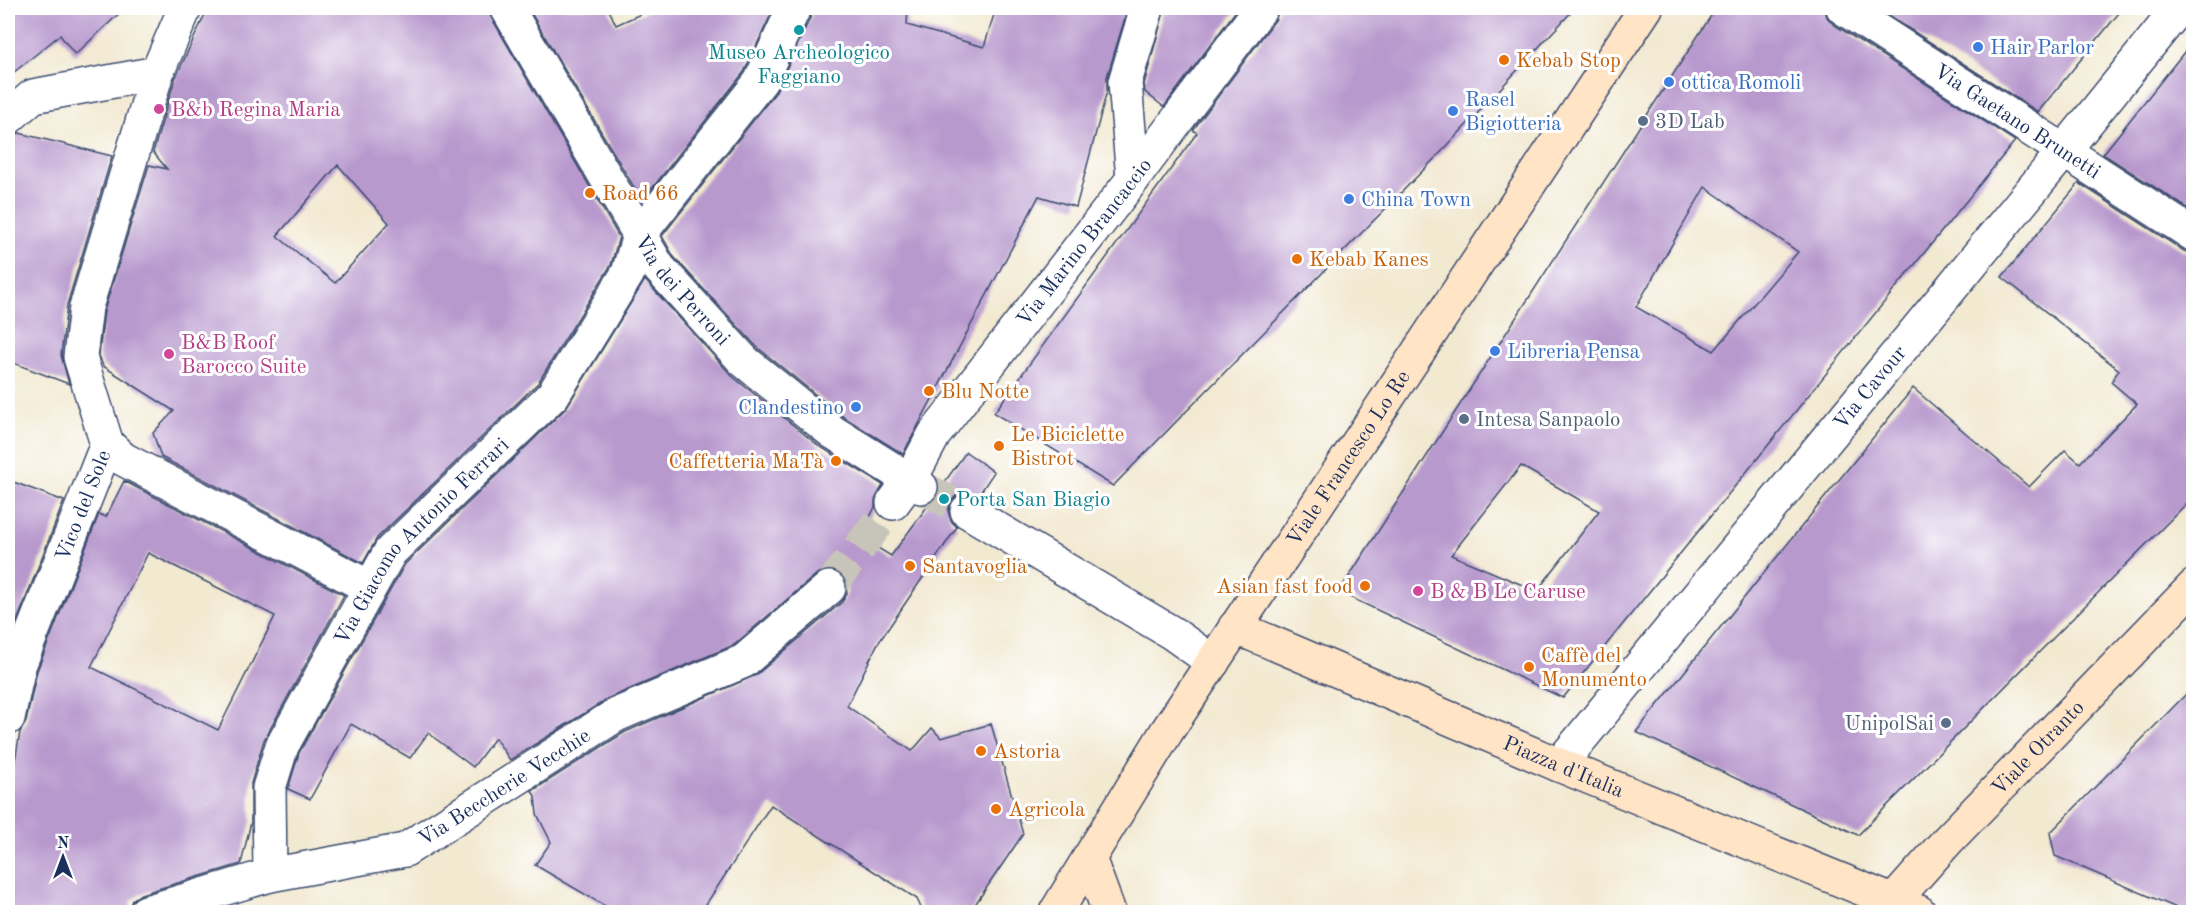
<svg xmlns="http://www.w3.org/2000/svg" width="2201" height="920" font-family="'Old Standard TT',serif">
  <style>
    .building { fill: #b899cd; fill-rule: evenodd }
    .lines { fill: none; stroke-linecap: round; stroke-linejoin: round }
    .street-tunnel { stroke: #c7c4ba; stroke-width: 33; stroke-dasharray: 33 16; stroke-linecap: butt }
    .street-casing { stroke: #3b4b6f; stroke-width: 36 }
    .secondary-casing { stroke: #3b4b6f; stroke-width: 36 }
    .street { stroke: #fff; stroke-width: 33 }
    .secondary { stroke: #ffe4c6; stroke-width: 33 }
    .culture-dot { fill: #0f9aa8; stroke: #fff; stroke-width: 2 }
    .shop-dot { fill: #3f7fe0; stroke: #fff; stroke-width: 2 }
    .food-dot { fill: #e8710a; stroke: #fff; stroke-width: 2 }
    .hotel-dot { fill: #d1479c; stroke: #fff; stroke-width: 2 }
    .service-dot { fill: #5c6f8a; stroke: #fff; stroke-width: 2 }
    .labels { text-anchor: middle; stroke-width: 6; stroke-linejoin: round; paint-order: stroke }
    .shop-label { font-size: 21px; fill: #366cbe; stroke: #fff; text-anchor: start }
    .culture-label { font-size: 21px; fill: #0d838f; stroke: #fff }
    .food-label { font-size: 21px; fill: #c56008; stroke: #fff; text-anchor: start }
    .hotel-label { font-size: 21px; fill: #b23c85; stroke: #fff; text-anchor: start }
    .service-label { font-size: 21px; fill: #4e5e75; stroke: #fff; text-anchor: start }
    .street-label { font-size: 21px; fill: #1b2f5e; stroke: #fff }
  </style>
  <rect width="100%" height="100%" fill="#fff"/>
  <filter id="ink" filterUnits="userSpaceOnUse"><feTurbulence type="fractalNoise" baseFrequency=".0167" numOctaves="2"/><feDisplacementMap in="SourceGraphic" scale="12" xChannelSelector="R" yChannelSelector="G"/><feConvolveMatrix kernelMatrix="1 2 1 2 8 2 1 2 1" color-interpolation-filters="sRGB"/></filter>
  <filter id="wash" filterUnits="userSpaceOnUse"><feTurbulence type="fractalNoise" baseFrequency=".008" numOctaves="4" result="noise"/><feDisplacementMap in="SourceGraphic" scale="24" xChannelSelector="R" yChannelSelector="G"/><feGaussianBlur stdDeviation="1.35" result="paint"/><feColorMatrix in="noise" values="0 0 0 0 0 0 0 0 0 0 0 0 0 0 0 0 0 1.4 0 .05"/><feComposite in="paint" operator="in"/></filter>
  <g filter="url(#wash)">
    <rect width="100%" height="100%" fill="#f2e9d1"/>
    <g id="blocks">
      <g class="building">
        <path d="M8 8H125L75 55 60 35 8 77Z"/>
        <path d="M208 8H488L491 17 619 237 611 265 538 383 377 538 363 563 161 457 153 433 174 411 103 366 99 355 104 311 149 165 167 169 153 152 175 79ZM338 165 389 223 335 283 277 236Z"/>
        <path d="M528 8H608L616 25 654 8H774L744 72 642 201Z"/>
        <path d="M813 8H908L907 25 984 47 996 8H1128L1107 77V91L1076 207 1039 196 903 454 842 416 757 347 674 257 662 236 775 93 811 16Z"/>
        <path d="M1165 8H1238L1164 107 1145 92 1144 84Z"/>
        <path d="M1279 8H1575L1447 146 1113 486 994 413 1197 133 1193 130 1276 19Z"/>
        <path d="M1716 8H1824L1827 17 1833 24 2015 141 1563 698 1339 592ZM1705 187 1798 252 1714 351 1636 307ZM1521 466 1599 511 1537 591 1451 555Z"/>
        <path d="M1877 8H2123L2038 112Z"/>
        <path d="M2193 41V212L2103 154Z"/>
        <path d="M19 133 112 156 67 305 61 355 69 384 8 361V136Z"/>
        <path d="M2079 183 2184 251 2193 254V497L1858 835 1636 732 1913 388 2029 487 2065 450 2080 463 2137 404 2111 382 2119 370 2002 277Z"/>
        <path d="M645 280 732 376 819 446 883 485 875 500V507L860 537 891 556 929 504 937 497 939 490 966 452 994 472 978 496 967 492 958 494 951 501 948 511 951 521 957 527 877 645 847 706 912 751 932 728 941 738 991 724 1023 834 970 912H923L917 899 771 805 701 912H615L535 865 551 842 537 814 535 796 532 791 625 732 756 675 842 602 847 594V584L843 575 835 570H825L817 574 734 645 609 698 510 760 495 738 473 767 428 733 410 758 351 724 310 799 288 789 299 753 405 564 566 408Z"/>
        <path d="M8 480 64 501 8 644Z"/>
        <path d="M124 481 344 595 264 740 251 783V822L241 864 141 894 132 900 128 912H8V801L20 732 26 722 37 671 99 514 106 517ZM148 553 275 616 218 730 91 667Z"/>
        <path d="M2193 687V912H2186L2055 856 2050 833Z"/>
      </g>
    </g>
  </g>
  <g filter="url(#ink)">
    <use href="#blocks" fill-opacity="0" stroke="#3b4b6f" stroke-width="1.5"/>
    <g class="lines">
      <g class="street-tunnel">
        <path d="M921 487 967 511"/>
        <path d="M829 588 893 503"/>
      </g>
      <g class="street-casing">
        <g id="street">
          <path id="s1" d="M507 8 659 268 744 361 831 431 921 487"/>
          <path id="s2" d="M1843 8 2194 235"/>
          <path d="M8 118 33 96 157 73"/>
          <path d="M1133 179 1125 82 1147 8"/>
          <path d="M107 444 123 459 369 587"/>
          <path id="s3" d="M893 503 910 480 934 435 1133 179 1261 8"/>
          <path d="M967 511 1172 633 1213 662"/>
          <path id="s4" d="M8 718 19 666 107 444 80 357 86 307 157 73 185 8"/>
          <path id="s5" d="M1559 765 2063 152 2179 8"/>
          <path id="s6" d="M270 875 269 788 282 746 390 552 553 395 628 273 639 235 760 82 794 8"/>
          <path id="s7" d="M146 912 270 875 405 850 616 715 744 661 829 588"/>
        </g>
      </g>
      <g class="secondary-casing">
        <g id="secondary">
          <path id="s8" d="M1235 627 1559 765 1919 912"/>
          <path d="M1089 858 1109 912"/>
          <path id="s9" d="M1056 912 1167 731 1646 8"/>
          <path id="s10" d="M1884 912 1948 840 2194 586"/>
        </g>
      </g>
      <use href="#street" class="street"/>
      <use href="#secondary" class="secondary"/>
    </g>
  </g>
  <g class="culture-dot">
    <circle cx="799" cy="30" r="6"/>
    <circle cx="944" cy="499" r="6"/>
  </g>
  <g class="shop-dot">
    <circle cx="1978" cy="47" r="6"/>
    <circle cx="1669" cy="82" r="6"/>
    <circle cx="1453" cy="111" r="6"/>
    <circle cx="1349" cy="199" r="6"/>
    <circle cx="1495" cy="351" r="6"/>
    <circle cx="856" cy="407" r="6"/>
  </g>
  <g class="food-dot">
    <circle cx="1504" cy="60" r="6"/>
    <circle cx="590" cy="193" r="6"/>
    <circle cx="1297" cy="259" r="6"/>
    <circle cx="929" cy="391" r="6"/>
    <circle cx="999" cy="446" r="6"/>
    <circle cx="836" cy="461" r="6"/>
    <circle cx="910" cy="566" r="6"/>
    <circle cx="1365" cy="586" r="6"/>
    <circle cx="1529" cy="667" r="6"/>
    <circle cx="981" cy="751" r="6"/>
    <circle cx="996" cy="809" r="6"/>
  </g>
  <g class="hotel-dot">
    <circle cx="159" cy="109" r="6"/>
    <circle cx="169" cy="354" r="6"/>
    <circle cx="1418" cy="591" r="6"/>
  </g>
  <g class="service-dot">
    <circle cx="1643" cy="121" r="6"/>
    <circle cx="1464" cy="419" r="6"/>
    <circle cx="1946" cy="723" r="6"/>
  </g>
  <g class="labels">
    <g class="shop-label">
      <text x="1990" y="54">Hair Parlor</text>
      <text x="1681" y="89">ottica Romoli</text>
      <text x="1465" y="106">Rasel<tspan x="1465" dy="24">Bigiotteria</tspan></text>
      <text x="1361" y="206">China Town</text>
      <text x="1507" y="358">Libreria Pensa</text>
      <text x="844" y="414" text-anchor="end">Clandestino</text>
    </g>
    <g class="culture-label">
      <text x="799" y="59">Museo Archeologico<tspan x="799" dy="24">Faggiano</tspan></text>
      <text x="956" y="506" text-anchor="start">Porta San Biagio</text>
    </g>
    <g class="food-label">
      <text x="1516" y="67">Kebab Stop</text>
      <text x="602" y="200">Road 66</text>
      <text x="1309" y="266">Kebab Kanes</text>
      <text x="941" y="398">Blu Notte</text>
      <text x="1011" y="441">Le Biciclette<tspan x="1011" dy="24">Bistrot</tspan></text>
      <text x="824" y="468" text-anchor="end">Caffetteria MaTà</text>
      <text x="922" y="573">Santavoglia</text>
      <text x="1353" y="593" text-anchor="end">Asian fast food</text>
      <text x="1541" y="662">Caffè del<tspan x="1541" dy="24">Monumento</tspan></text>
      <text x="993" y="758">Astoria</text>
      <text x="1008" y="816">Agricola</text>
    </g>
    <g class="hotel-label">
      <text x="171" y="116">B&amp;b Regina Maria</text>
      <text x="181" y="349">B&amp;B Roof<tspan x="181" dy="24">Barocco Suite</tspan></text>
      <text x="1430" y="598">B &amp; B Le Caruse</text>
    </g>
    <g class="service-label">
      <text x="1655" y="128">3D Lab</text>
      <text x="1476" y="426">Intesa Sanpaolo</text>
      <text x="1934" y="730" text-anchor="end">UnipolSai</text>
    </g>
    <g class="street-label">
      <text dy="7" stroke="none"><textPath href="#s2" startOffset="208">Via Gaetano Brunetti</textPath></text>
      <text dy="7" stroke="none"><textPath href="#s3" startOffset="324">Via Marino Brancaccio</textPath></text>
      <text dy="7" stroke="none"><textPath href="#s1" startOffset="333">Via dei Perroni</textPath></text>
      <text dy="7" stroke="none"><textPath href="#s5" startOffset="489">Via Cavour</textPath></text>
      <text dy="7" stroke="none"><textPath href="#s9" startOffset="540">Viale Francesco Lo Re</textPath></text>
      <text dy="7" stroke="none"><textPath href="#s4" startOffset="226">Vico del Sole</textPath></text>
      <text dy="7" stroke="none"><textPath href="#s6" startOffset="381">Via Giacomo Antonio Ferrari</textPath></text>
      <text dy="7" stroke="none"><textPath href="#s10" startOffset="225">Viale Otranto</textPath></text>
      <text dy="7" stroke="none"><textPath href="#s8" startOffset="357">Piazza d'Italia</textPath></text>
      <text dy="7" stroke="none"><textPath href="#s7" startOffset="384">Via Beccherie Vecchie</textPath></text>
    </g>
  </g>
  <rect width="2201" height="920" fill="none" stroke="#fff" stroke-width="30"/>
  <g transform="translate(63 857)" stroke="#ffffff" stroke-width="4.5" paint-order="stroke">
  <path d="M0-4.5L10 22L0 15L-10 22Z" fill="#1b2f5e"/>
  <text y="-9" font-size="16" font-weight="bold" text-anchor="middle" fill="#1b2f5e">N</text>
  </g>
</svg>
